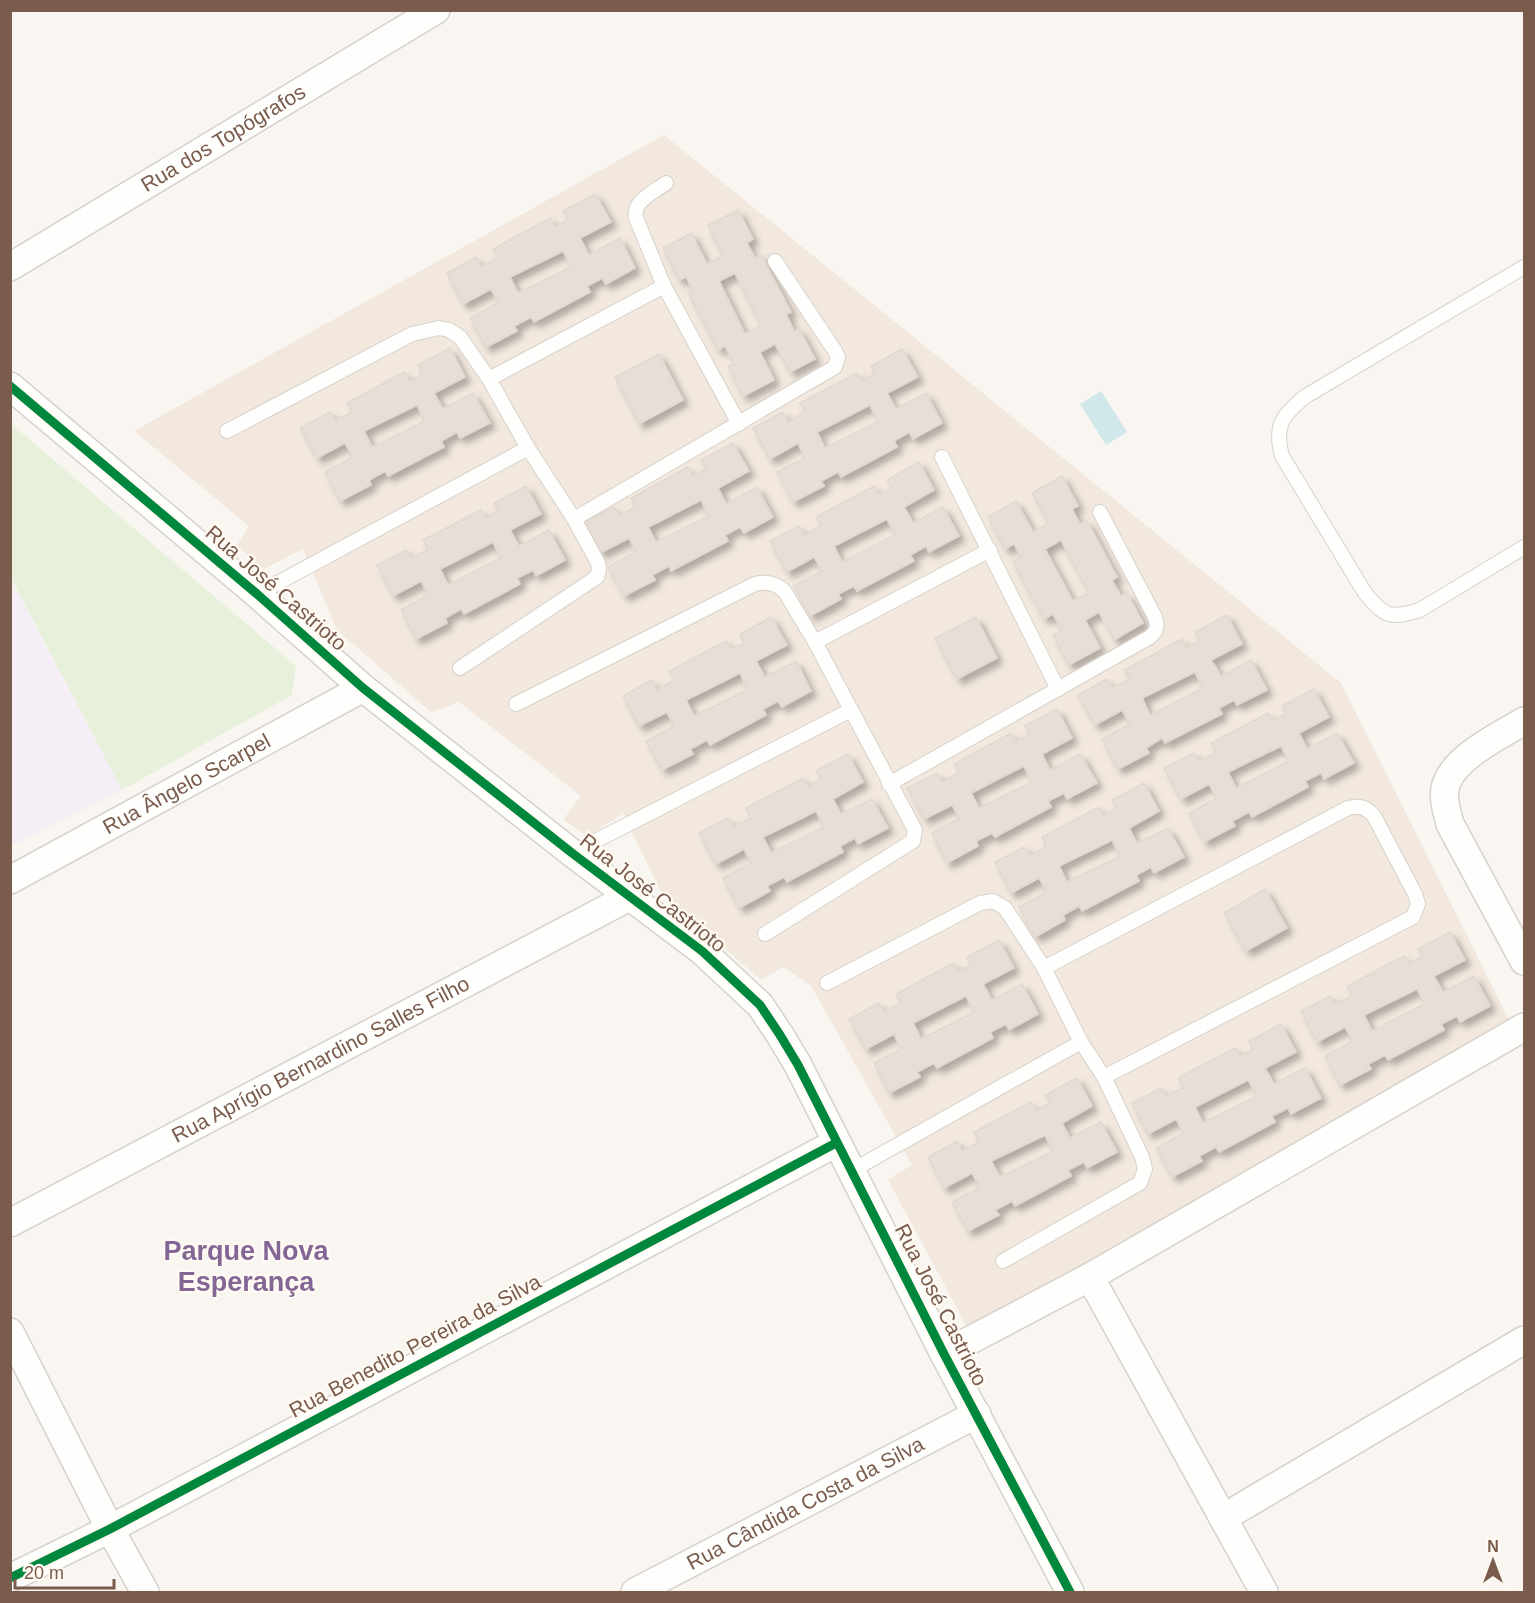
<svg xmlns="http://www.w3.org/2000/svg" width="1535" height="1603" font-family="Arial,sans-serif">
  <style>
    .residential { fill: #f2e8de }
    .education { fill: #f6eef6 }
    .green { fill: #e7f0db }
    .water { fill: #d0e8ea }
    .building { fill: #e6ded7; stroke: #e2d8d2; stroke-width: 1.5; fill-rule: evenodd; filter: url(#shadow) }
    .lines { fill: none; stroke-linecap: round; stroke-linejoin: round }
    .lane-casing { stroke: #d7d1cb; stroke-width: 16 }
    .street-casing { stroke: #d7d1cb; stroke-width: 30 }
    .lane { stroke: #fefefd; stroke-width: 14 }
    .street { stroke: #fefefd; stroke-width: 27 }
    .cycleway-casing { stroke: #fffaf3; stroke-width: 13 }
    .cycleway { stroke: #00873e; stroke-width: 9 }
    .labels { text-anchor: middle; stroke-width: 4.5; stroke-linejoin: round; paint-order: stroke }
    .street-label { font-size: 21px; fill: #7a5c4d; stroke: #fffaf3 }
    .district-label { font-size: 27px; font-weight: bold; fill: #846695; stroke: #fffaf3 }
  </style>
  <defs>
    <filter id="shadow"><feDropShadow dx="5.5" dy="5.5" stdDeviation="3" flood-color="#0004"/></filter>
  </defs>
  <rect width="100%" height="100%" fill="#f9f5f0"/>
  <path class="residential" d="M664 135 1341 683 1517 1036 967 1327 888 1180 912 1165 811 986 783 967 761 980 662 894 623 814 588 836 563 820 581 796 459 702 431 712 337 630 303 549 264 569 237 545 249 526 134 431Z"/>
  <path class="education" d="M10 578 122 790 11 846H10Z"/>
  <path class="green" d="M10 423 296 666 292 695 122 790 11 578Z"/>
  <path class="water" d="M1101 391 1127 432 1106 445 1080 404Z"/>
  <g class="building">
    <path d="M595 194 611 222 580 238 589 255 620 238 635 268 606 284 602 278 587 286 590 292 534 322 531 317 514 326 517 331 486 347 470 318 498 303 491 289 463 304 447 273 476 257 481 267 498 257 493 249 550 218 555 227 568 220 563 211ZM563 251 571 267 518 293 510 277Z"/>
    <path d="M738 210 753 239 747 243 755 258 761 255 791 312 786 314 794 331 799 329 815 359 790 372 775 344 760 352 774 380 743 396 728 366 734 364 725 346 718 350 688 292 693 290 686 277 679 280 663 248 691 233 707 264 723 256 708 225ZM735 273 761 326 745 334 719 281Z"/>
    <path d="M450 348 465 377 434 393 443 409 473 393 490 423 460 438 457 432 441 441 444 447 388 476 385 471 369 480 371 485 340 501 325 472 353 457 345 443 317 458 300 428 330 412 335 421 352 412 347 403 404 372 409 381 422 374 418 365ZM417 405 425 421 372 447 364 431Z"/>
    <path d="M902 349 918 377 887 393 896 409 926 393 942 423 913 439 909 432 894 441 897 447 841 477 838 472 821 481 824 486 793 502 777 472 805 458 798 443 770 459 753 428 783 412 788 422 805 412 800 403 857 373 862 381 875 374 871 366ZM870 405 878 422 825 448 817 432Z"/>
    <path d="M659 354 683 400 639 424 615 377Z"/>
    <path d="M733 443 749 471 718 488 726 504 757 487 773 517 744 533 740 527 725 535 728 541 671 571 669 566 652 575 655 580 624 596 608 567 636 552 629 538 600 553 584 522 614 507 619 516 635 507 631 498 688 467 692 476 706 469 701 460ZM701 500 709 516 656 542 648 527Z"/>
    <path d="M919 462 934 490 904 507 913 523 943 507 959 536 929 552 926 546 910 555 914 561 857 591 854 586 838 594 841 599 810 616 794 586 822 571 814 557 787 572 770 541 799 526 804 535 821 526 816 517 874 486 879 495 892 488 887 480ZM887 519 895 535 842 562 834 546Z"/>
    <path d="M1062 476 1078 506 1072 509 1080 524 1087 521 1117 577 1112 580 1121 596 1127 593 1143 623 1114 640 1099 612 1085 620 1100 648 1069 665 1053 635 1062 631 1053 614 1044 619 1013 562 1021 557 1014 544 1005 549 988 517 1016 501 1033 532 1049 523 1032 493ZM1061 540 1089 593 1073 601 1045 549Z"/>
    <path d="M526 486 541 514 510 530 519 546 549 530 565 560 536 576 533 570 517 578 520 584 464 614 461 609 445 618 447 623 416 639 401 610 428 595 421 581 393 596 377 565 406 550 411 558 428 550 423 540 481 510 485 518 498 511 494 503ZM493 542 501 558 448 585 440 569Z"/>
    <path d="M1227 615 1242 644 1211 660 1221 676 1251 660 1267 690 1237 705 1234 700 1219 708 1222 714 1165 743 1162 738 1146 748 1149 753 1118 769 1102 739 1130 724 1122 710 1095 725 1078 695 1107 679 1112 688 1130 679 1124 670 1182 639 1186 648 1200 641 1195 632ZM1195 672 1203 688 1150 715 1142 698Z"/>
    <path d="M771 617 787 645 756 661 765 677 796 661 811 691 782 707 778 701 763 709 766 715 710 745 707 740 690 749 693 754 662 770 646 741 674 726 667 712 639 726 623 696 652 680 657 690 674 680 669 671 726 641 731 649 744 643 740 634ZM740 673 747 690 694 716 686 700Z"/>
    <path d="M976 617 997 658 957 679 935 638Z"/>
    <path d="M1314 689 1329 717 1299 733 1307 749 1337 733 1354 763 1324 779 1321 773 1305 781 1308 787 1252 817 1249 812 1232 821 1235 826 1204 842 1189 813 1217 798 1209 784 1181 799 1164 768 1194 753 1199 761 1216 753 1211 743 1268 713 1273 721 1286 714 1282 706ZM1281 746 1289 761 1236 788 1228 772Z"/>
    <path d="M1057 709 1072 738 1042 754 1050 770 1080 754 1097 783 1067 799 1064 793 1048 801 1051 807 995 837 992 833 976 841 978 846 947 863 932 833 960 818 952 805 924 819 907 788 937 773 942 782 959 773 954 764 1011 733 1016 742 1029 735 1025 726ZM1024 766 1032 782 979 808 971 793Z"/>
    <path d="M848 754 863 782 833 799 841 814 872 799 888 828 858 844 855 838 840 846 843 852 787 882 784 877 767 886 770 891 739 908 723 878 751 863 744 849 716 864 699 833 728 818 733 827 751 818 746 808 803 778 808 787 821 779 816 771ZM816 811 824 827 771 853 763 837Z"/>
    <path d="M1144 783 1159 811 1129 828 1137 843 1168 828 1184 857 1154 873 1151 867 1136 875 1139 881 1082 911 1079 906 1063 915 1065 920 1035 937 1019 907 1047 892 1039 878 1011 893 995 862 1024 847 1029 856 1046 847 1042 837 1099 807 1103 816 1116 808 1112 800ZM1112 840 1120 856 1067 882 1059 866Z"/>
    <path d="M1265 889 1287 928 1246 951 1224 913Z"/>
    <path d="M1450 932 1465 960 1434 976 1443 992 1474 976 1490 1006 1460 1022 1457 1016 1441 1024 1444 1030 1388 1060 1385 1055 1368 1064 1371 1069 1340 1085 1325 1056 1353 1041 1345 1027 1317 1042 1301 1011 1330 996 1335 1004 1352 996 1347 986 1404 956 1409 964 1422 957 1418 949ZM1417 989 1425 1004 1372 1031 1364 1015Z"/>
    <path d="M999 940 1014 968 983 984 992 1000 1022 984 1038 1014 1009 1030 1006 1024 990 1032 993 1038 937 1068 934 1063 917 1072 920 1077 889 1093 874 1063 901 1049 894 1034 866 1049 849 1019 879 1003 884 1012 901 1003 896 994 953 963 958 972 971 965 967 957ZM966 996 974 1012 921 1039 913 1023Z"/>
    <path d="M1281 1024 1296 1052 1265 1068 1274 1084 1305 1068 1321 1098 1291 1114 1288 1108 1272 1116 1275 1122 1219 1152 1216 1147 1199 1156 1202 1161 1172 1177 1156 1148 1184 1133 1176 1119 1148 1134 1132 1103 1161 1088 1166 1096 1183 1088 1178 1078 1235 1048 1240 1056 1253 1049 1249 1041ZM1248 1080 1257 1096 1203 1123 1195 1107Z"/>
    <path d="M1077 1078 1092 1106 1062 1123 1070 1138 1101 1122 1117 1152 1087 1168 1084 1162 1068 1170 1071 1176 1015 1206 1012 1201 995 1210 999 1215 968 1231 952 1202 980 1187 972 1173 944 1188 928 1157 957 1141 962 1151 979 1142 974 1132 1031 1102 1036 1111 1050 1103 1045 1095ZM1045 1135 1053 1151 1000 1177 991 1161Z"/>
  </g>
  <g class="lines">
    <g class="lane-casing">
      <g id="lane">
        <path d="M666 183C654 192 632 201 636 218L664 286 739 424"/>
        <path d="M1524 267 1306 396C1282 415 1274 426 1282 456L1365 593C1385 617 1390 619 1420 610L1524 547"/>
        <path d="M489 379 664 286"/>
        <path d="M227 431 412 334 439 328 449 330 460 337 489 379 528 448 574 519 598 563 599 570 597 577 460 668"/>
        <path d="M942 457 1058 689"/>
        <path d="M574 519 835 367 838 357 835 351 775 261"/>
        <path d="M257 594 528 448"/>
        <path d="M815 642 990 550"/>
        <path d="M516 704 755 584C767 581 776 583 785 592L815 642 915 830 913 841 765 934"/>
        <path d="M889 784 1150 637C1157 631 1158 626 1155 617L1100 512"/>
        <path d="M572 853 851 710"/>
        <path d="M1044 968 1348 808C1359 805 1366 807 1374 816L1415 894 1418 904 1413 917 1104 1077"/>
        <path d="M827 983 980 903 993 901 1005 908 1044 968 1081 1042 1104 1077 1142 1157 1145 1169 1140 1183 1003 1261"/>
        <path d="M851 1171 1081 1042"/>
      </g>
    </g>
    <g class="street-casing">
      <g id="street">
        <path id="s1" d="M10 267 436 10"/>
        <path d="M10 386 257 594 363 688 572 853 702 951 760 1005 780 1035 798 1065 944 1354 1070 1592"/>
        <path d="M1524 721C1501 735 1457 756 1447 782 1441 796 1447 811 1450 824L1524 961"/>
        <path id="s2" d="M10 880 363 688"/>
        <path id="s3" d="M10 1223 629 897"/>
        <path d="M1090 1277 1264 1592"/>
        <path d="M10 1332 110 1529 145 1592"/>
        <path d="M944 1354 1090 1277 1524 1027"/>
        <path d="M1223 1518 1524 1340"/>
        <path d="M10 1578 110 1529 836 1143"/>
        <path id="s4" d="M635 1592 977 1414"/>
      </g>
    </g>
    <use href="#lane" class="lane"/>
    <use href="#street" class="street"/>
    <g class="cycleway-casing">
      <g id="cycleway">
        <path d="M10 386 257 594 363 688 572 853 702 951 760 1005 780 1035 798 1065 944 1354 1070 1592"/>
        <path d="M10 1578 110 1529 836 1143"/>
      </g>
    </g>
    <use href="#cycleway" class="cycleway"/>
  </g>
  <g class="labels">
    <g class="street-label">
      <text dy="7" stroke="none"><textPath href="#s1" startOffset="249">Rua dos Topógrafos</textPath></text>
      <text transform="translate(276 588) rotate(41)" y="7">Rua José Castrioto</text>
      <text dy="7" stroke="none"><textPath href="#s2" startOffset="201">Rua Ângelo Scarpel</textPath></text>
      <text transform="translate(653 893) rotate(38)" y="7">Rua José Castrioto</text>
      <text dy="7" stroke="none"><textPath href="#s3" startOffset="351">Rua Aprígio Bernardino Salles Filho</textPath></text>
      <text transform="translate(941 1305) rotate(63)" y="7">Rua José Castrioto</text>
      <text transform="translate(415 1346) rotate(-28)" y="7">Rua Benedito Pereira da Silva</text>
      <text dy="7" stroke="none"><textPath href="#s4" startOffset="192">Rua Cândida Costa da Silva</textPath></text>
    </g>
    <g class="district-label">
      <text x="246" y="1260">Parque Nova<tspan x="246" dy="31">Esperança</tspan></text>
    </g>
  </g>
  <rect width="1535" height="1603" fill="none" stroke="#7a5c4d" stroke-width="24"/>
  <g transform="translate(1493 1561)" stroke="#fffaf3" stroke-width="4.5" paint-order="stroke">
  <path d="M0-4.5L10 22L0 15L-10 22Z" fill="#7a5c4d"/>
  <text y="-9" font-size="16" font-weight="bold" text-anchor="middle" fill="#7a5c4d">N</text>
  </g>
  <path d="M15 1579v9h99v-9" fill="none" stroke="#7a5c4d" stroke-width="3"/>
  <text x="24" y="1579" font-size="18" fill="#7a5c4d" stroke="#fffaf3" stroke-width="4.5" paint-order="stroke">20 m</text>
</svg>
